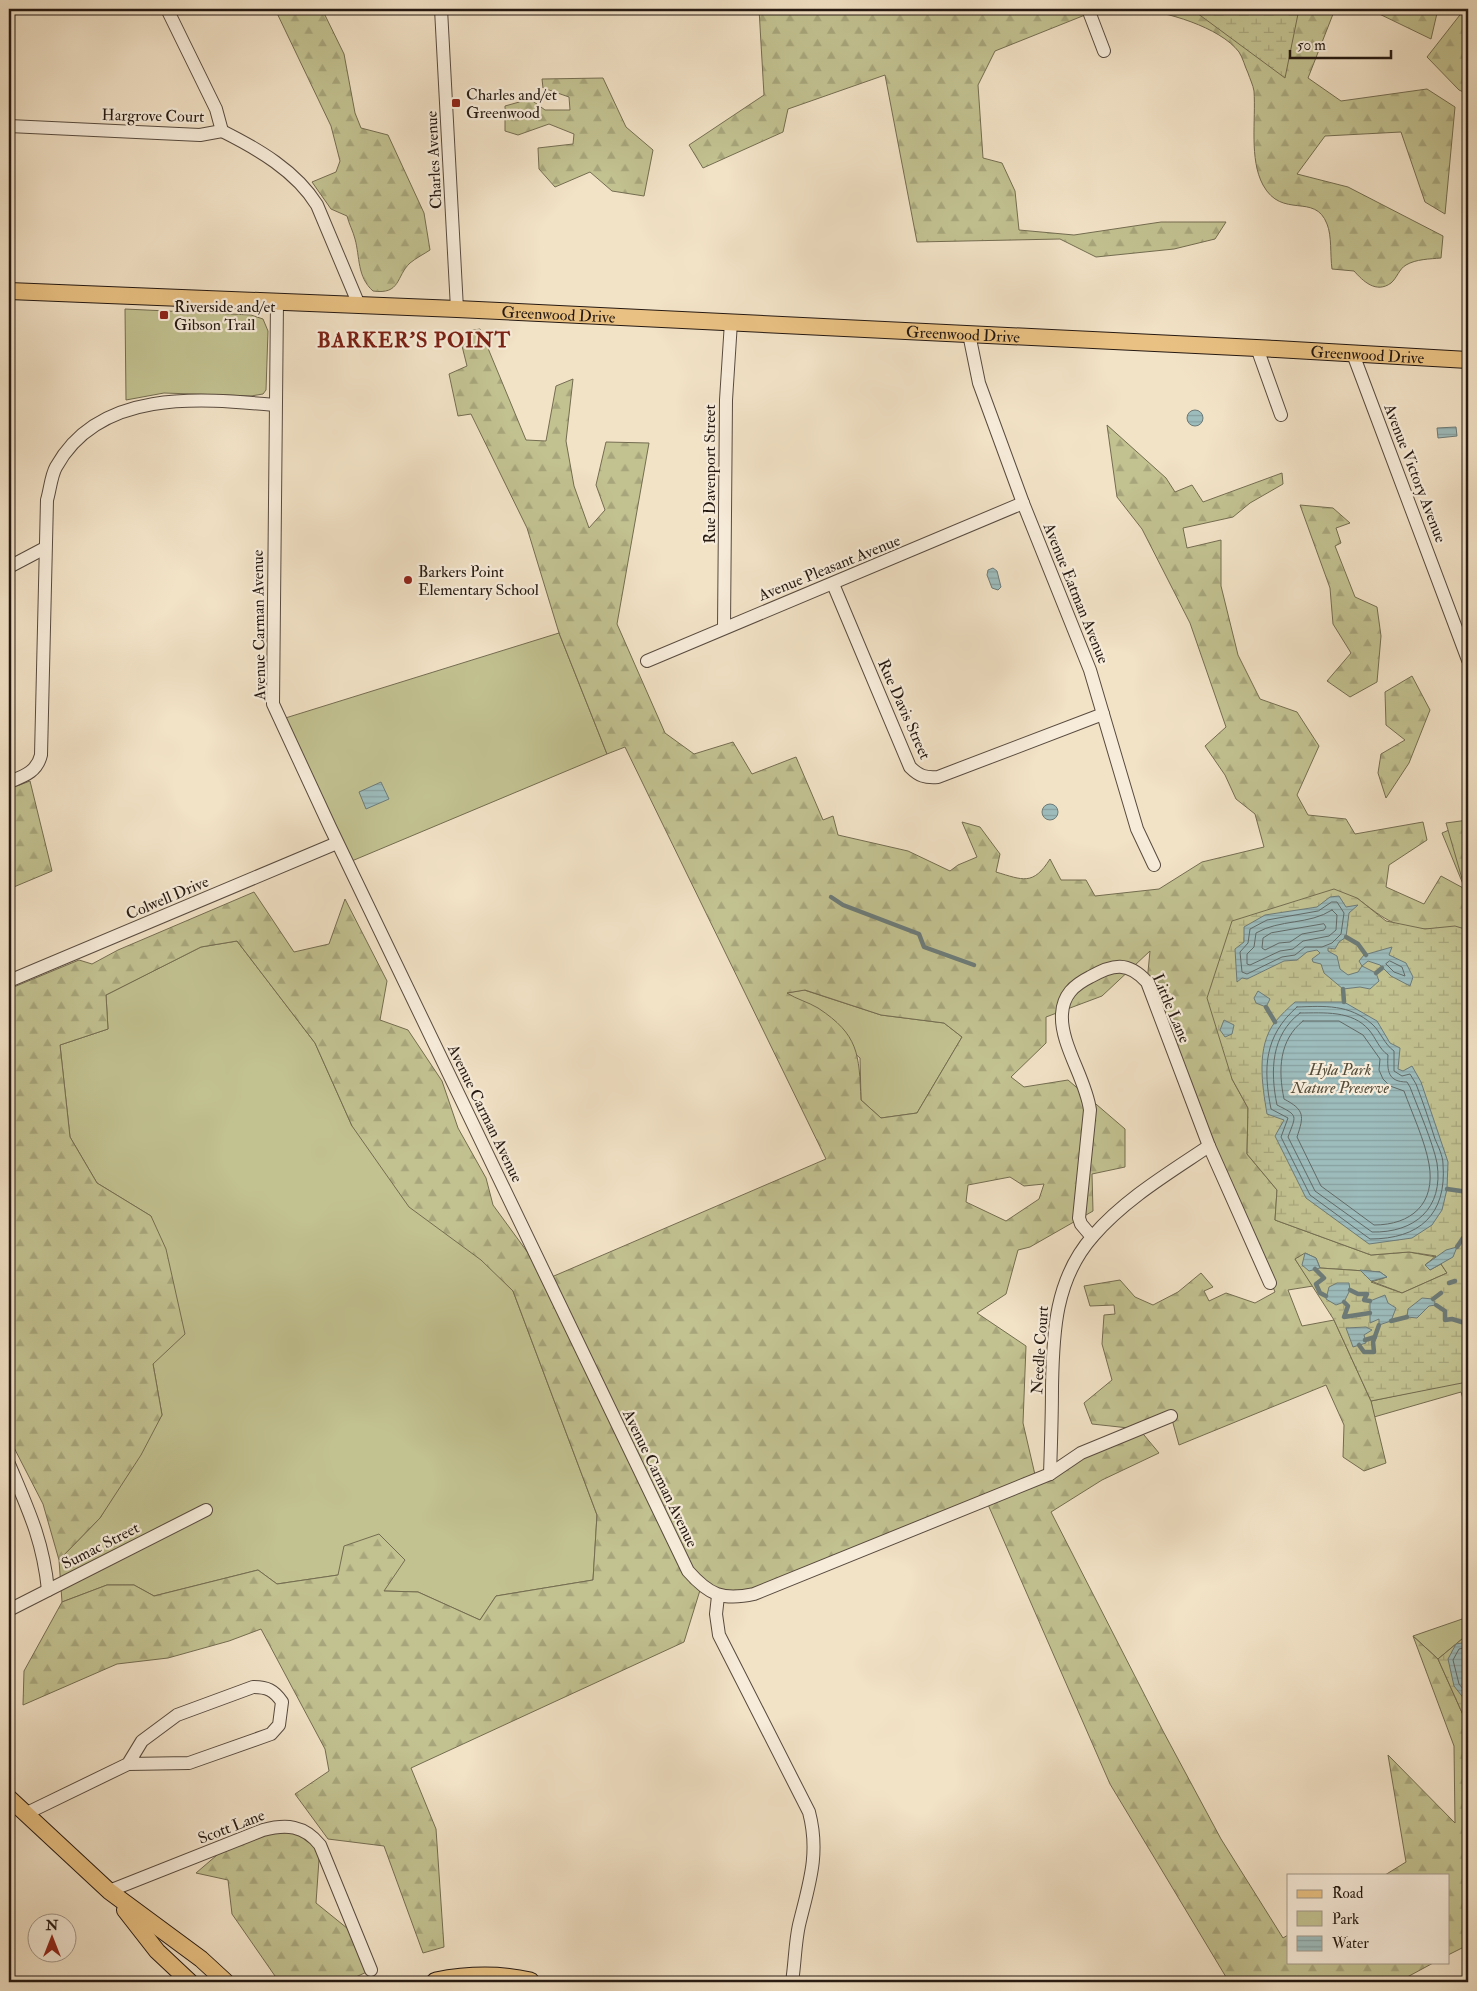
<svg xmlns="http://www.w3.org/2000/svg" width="1477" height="1991" font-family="'IM FELL Double Pica',serif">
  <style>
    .green { fill: #c2c190; stroke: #746d51 }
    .forest { fill: url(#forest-firs); stroke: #746d51; fill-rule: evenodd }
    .wetland { fill: url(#wetland-marsh); stroke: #746d51 }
    .water { fill: url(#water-rules); stroke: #6d7b78 }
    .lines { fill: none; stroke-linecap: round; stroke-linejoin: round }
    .shore { stroke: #616a67; stroke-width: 1 }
    .stream { stroke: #6d7b78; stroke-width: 4.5 }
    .minor-casing { stroke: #584b3f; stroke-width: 14 }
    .major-casing { stroke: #251912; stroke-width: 18 }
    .highway-casing { stroke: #251912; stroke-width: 21 }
    .minor { stroke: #f7ecda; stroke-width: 12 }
    .major { stroke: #e9c183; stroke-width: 16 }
    .highway { stroke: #e9c183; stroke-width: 19 }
    .poi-dot { fill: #8f2418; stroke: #f7ecda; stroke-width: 2 }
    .labels { text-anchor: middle; stroke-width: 4.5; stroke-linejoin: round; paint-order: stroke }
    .poi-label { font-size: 16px; fill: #251912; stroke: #f7ecda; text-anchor: start }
    .street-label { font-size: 16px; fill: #251912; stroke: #f7ecda }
    .park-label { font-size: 16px; font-style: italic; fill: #544b38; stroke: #f7ecda }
    .district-label { font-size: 21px; font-weight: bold; letter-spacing: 1px; fill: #7a1f14; stroke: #f7ecda }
  </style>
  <defs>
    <pattern id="forest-firs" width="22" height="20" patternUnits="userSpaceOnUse" patternTransform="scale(1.25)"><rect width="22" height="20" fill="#c2c190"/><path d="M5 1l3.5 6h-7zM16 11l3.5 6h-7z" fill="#a7a57b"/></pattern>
    <pattern id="wetland-marsh" width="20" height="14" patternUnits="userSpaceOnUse" patternTransform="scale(1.25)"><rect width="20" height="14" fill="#c2c190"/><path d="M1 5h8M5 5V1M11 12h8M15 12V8" fill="none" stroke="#a7a57b"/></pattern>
    <pattern id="water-rules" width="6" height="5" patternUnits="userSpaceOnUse" patternTransform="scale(1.25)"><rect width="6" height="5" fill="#9dbcbc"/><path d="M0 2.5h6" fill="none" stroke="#87a1a1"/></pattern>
  </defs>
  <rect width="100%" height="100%" fill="#f2e2c6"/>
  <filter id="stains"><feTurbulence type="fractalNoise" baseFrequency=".004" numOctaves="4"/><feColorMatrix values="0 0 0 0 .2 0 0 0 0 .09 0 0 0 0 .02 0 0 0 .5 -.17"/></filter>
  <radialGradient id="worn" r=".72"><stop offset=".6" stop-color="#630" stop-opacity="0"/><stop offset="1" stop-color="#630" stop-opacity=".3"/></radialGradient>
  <g class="green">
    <path d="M592 9H671V10L592 12Z"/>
    <path d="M125 309 251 315 263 319 268 331 266 390 263 394 251 396 164 393 126 400Z"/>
    <path d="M559 633 607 754 347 863 279 720Z"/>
    <path d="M1468 822 1465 889 1442 833Z"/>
    <path d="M237 941 315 1043 352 1126 513 1291 597 1515 593 1580 496 1596 480 1620 418 1592 384 1591 338 1575 277 1584 258 1570 154 1596 134 1585H107L62 1602 59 1560 100 1518 162 1415 153 1364 151 1216 97 1183 70 1137 60 1045 108 1029 106 995 201 947Z"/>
    <path d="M804 990 881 1015 944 1023 962 1037 917 1113 881 1118 861 1100 860 1058 786 993Z"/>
    <path d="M1462 1382 1468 1388V1416L1461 1392 1374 1417 1371 1401Z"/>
    <path d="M1468 1617V1634L1438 1659 1413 1636Z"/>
  </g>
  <g class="forest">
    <path d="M275 9H322L344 54 355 113 361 128 388 135 424 213 430 250C424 254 416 258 410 263 396 276 401 295 373 291 357 277 360 257 355 239 353 231 349 224 347 216L331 209 312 182 336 172 340 161 331 126Z"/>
    <path d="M759 9H1100L995 51 978 85 983 158 1002 163 1015 191 1019 230 1074 235 1161 222H1226L1215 239 1174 249 1096 257 1060 239 917 242 885 75 788 109 783 132 703 168 689 145 764 95Z"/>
    <path d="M1135 9H1335L1308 78 1341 101 1427 89 1455 107 1445 214 1425 202 1401 132 1325 136 1297 174 1348 187 1443 236 1441 258C1430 259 1416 259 1406 265 1399 269 1397 278 1391 283 1376 294 1363 281 1354 271L1332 269C1330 255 1332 236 1327 224 1315 192 1282 220 1263 185 1249 159 1256 120 1254 91 1253 85 1250 79 1248 73 1245 67 1243 58 1239 52 1220 27 1165 11 1135 9Z"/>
    <path d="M1369 9H1438L1431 39Z"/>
    <path d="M1463 11H1468V52L1464 61 1468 63V94L1459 90 1427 57Z"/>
    <path d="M603 78 626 127 653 150 644 196 612 191 590 172 555 187 539 169 538 148 573 144 574 134 549 124 518 135 505 131V106L530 99 545 110H570L569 97 543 88 542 79Z"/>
    <path d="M480 329 526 440 546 441 556 386 573 379 566 441 574 486 589 528 605 510 596 485 606 442 649 443 617 624 665 733 694 754 733 742 752 774 796 757 823 820 833 816 838 835 908 851 950 871 958 865 977 857 962 822 980 827 1000 854 996 872C1023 880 1033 886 1050 859L1061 880H1086L1095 896 1159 889 1202 862 1264 847 1255 814 1236 799 1225 775 1205 746 1226 727 1190 623 1142 529 1117 497 1107 425 1166 478 1175 492 1192 485 1203 502 1282 473 1283 484 1250 503 1233 517 1183 528 1187 548 1221 540V586L1238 655 1260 699 1297 712 1319 746 1297 795 1308 815 1346 819 1355 834 1423 822 1427 840 1389 865 1386 887 1424 904 1441 876 1465 889 1446 823 1468 820V930C1453 925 1442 929 1426 929 1396 930 1379 915 1357 898L1232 1079 1248 1108 1247 1154 1277 1190 1275 1220 1371 1255 1409 1252 1436 1257 1425 1265 1441 1264 1447 1273 1402 1293 1371 1281 1380 1272 1320 1268 1295 1259 1313 1286 1288 1290 1302 1326 1334 1320 1371 1401 1386 1463 1364 1471 1343 1457 1344 1425 1326 1385 1179 1445 1171 1416 1139 1429 1159 1453 1102 1480 1051 1512 1163 1731 1221 1839 1283 1938 1288 1935V1962H1435L1398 1982H1229L1110 1784 986 1500 754 1594 701 1587 684 1642 411 1768 436 1829 444 1947 423 1953 384 1846 328 1839 295 1794 329 1771 325 1749 261 1629 229 1641 168 1658 117 1664 23 1705 24 1671 62 1602 107 1585H134L154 1596 258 1570 277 1584 338 1575 344 1546 379 1534 405 1560 384 1591 418 1592 480 1620 496 1596 593 1580 597 1515 513 1291 481 1260 409 1207 352 1126 315 1043 237 941 201 947 106 995 108 1029 60 1045 70 1137 97 1183 151 1216 166 1249 185 1334 153 1364 162 1415 141 1455 100 1518 59 1560 43 1504 9 1438V989L79 960 92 964 118 950 254 892 294 952 329 944 345 899 387 981 380 1020 408 1030 442 1081 458 1128 486 1178 493 1205 547 1279 826 1159 625 747 607 754 559 633 527 528 471 414 458 416 449 374 467 366 460 338 468 331ZM1150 951 1147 982 1275 1292 1255 1303 1226 1293 1209 1301 1204 1291 1213 1287 1201 1273 1178 1292 1153 1305 1135 1297 1120 1280 1084 1286 1090 1306 1114 1305 1115 1314 1104 1315 1102 1344 1112 1380 1084 1403 1092 1424 1138 1429 1036 1479 1023 1423 1026 1346 977 1313 1006 1294 1018 1250 1030 1247 1093 1211 1092 1174 1125 1167V1129L1068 1080 1024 1087 1011 1077 1046 1043V1017L1102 996ZM805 990 881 1015 944 1023 962 1037 917 1113 881 1118 861 1100C859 1054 859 1035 818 1008 808 1002 796 999 787 993ZM1010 1177 1024 1186 1044 1184 1039 1199 1006 1221 966 1202 968 1185Z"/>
    <path d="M1300 505 1333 508 1350 523 1336 528 1341 543 1335 546 1355 597 1377 607 1381 636 1377 682 1350 697 1327 681 1351 653 1333 624 1330 588Z"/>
    <path d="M1412 676 1430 710 1409 763 1386 798 1378 773 1381 754 1405 740 1386 725 1385 692Z"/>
    <path d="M30 781 52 871 9 889V789Z"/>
    <path d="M1413 1636 1438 1659 1468 1726V1945L1448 1955V1875H1385L1406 1862 1388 1755 1455 1823 1454 1746Z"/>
    <path d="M279 1825 320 1845 316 1903 358 1937 371 1970 345 1982H283L275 1976 232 1914 228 1880 196 1873 231 1843Z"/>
  </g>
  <g class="wetland">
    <path d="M1195 9H1299L1285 78 1197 13Z"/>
    <path d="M1334 889 1357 898 1386 921 1425 929 1455 926 1468 930V1388L1462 1383 1371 1401 1334 1320 1295 1259 1305 1253 1316 1258 1320 1268 1380 1272 1387 1277 1371 1282 1402 1293 1447 1273 1441 1264 1430 1270 1425 1265 1436 1256 1409 1252 1371 1255 1275 1220 1277 1190 1247 1154 1248 1108 1232 1079 1207 998 1232 921Z"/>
    <path d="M1468 1634V1726L1438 1659Z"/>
  </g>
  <g class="water">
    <circle cx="1195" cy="418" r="8"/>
    <path d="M1456 427 1457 436 1438 438 1437 428Z"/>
    <path d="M993 568 997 571 1001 587 998 590 992 588 987 575 988 570Z"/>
    <path d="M381 782 389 799 366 809 359 792Z"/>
    <circle cx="1050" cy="812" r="8"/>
    <path d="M1339 896 1346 907 1358 905 1349 913 1346 937 1339 942 1335 949 1328 948V951L1337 956 1340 969 1348 975 1358 972 1362 966 1359 961 1364 955 1392 947 1389 955 1406 963 1413 977 1410 986 1391 976 1380 965 1368 961 1362 966 1376 973 1379 981 1370 989 1360 987 1343 989 1324 973 1321 964 1313 962 1312 959 1320 953 1317 950 1307 952 1297 960 1284 961 1247 979 1242 978 1237 982 1235 949 1244 942V927L1265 915 1317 907 1330 897Z"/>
    <path d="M1258 991 1270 999 1266 1007 1256 1003 1254 998Z"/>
    <path d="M1295 1002H1344L1377 1021 1390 1043 1400 1048 1398 1069 1403 1071 1412 1066 1421 1082 1448 1162 1447 1189 1442 1210 1432 1225 1412 1238 1369 1244 1306 1198 1275 1136 1284 1120 1267 1114C1262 1084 1256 1047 1275 1022 1281 1015 1288 1008 1295 1002Z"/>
    <path d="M1224 1020 1234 1025 1232 1034 1225 1037 1220 1030Z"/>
    <path d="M1457 1247 1453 1257 1430 1270 1425 1265 1446 1250Z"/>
    <path d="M1305 1253 1316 1258 1320 1268 1309 1271 1302 1265Z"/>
    <path d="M1360 1270 1380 1272 1387 1277 1371 1281Z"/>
    <path d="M1337 1283H1349L1350 1290 1344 1302 1336 1305 1326 1299 1329 1287Z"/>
    <path d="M1385 1295 1388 1303 1396 1308 1391 1321 1379 1325V1319L1370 1323V1301Z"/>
    <path d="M1422 1298 1433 1299 1436 1305 1429 1306 1417 1318 1407 1317 1408 1309Z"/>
    <path d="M1366 1327 1372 1330 1364 1335 1366 1343 1353 1347 1346 1328Z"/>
    <path d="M1468 1642V1699L1465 1700 1454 1686 1448 1659 1456 1644Z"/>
  </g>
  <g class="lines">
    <g class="shore">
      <path d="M1332 902H1337L1344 913 1341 934 1332 943 1322 947H1305L1295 955 1282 957 1247 974 1242 972 1240 952 1248 943 1250 929 1267 920 1318 911Z"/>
      <path d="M1332 910 1337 915 1336 930 1329 936 1303 941 1293 949 1280 951 1250 965 1247 964V954L1254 947 1256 933C1280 919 1309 925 1332 910Z"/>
      <path d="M1324 924 1326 927 1324 930 1302 934 1290 942 1279 943 1265 950 1262 948 1263 938 1271 933Z"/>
      <path d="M1390 961 1402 967 1405 976 1394 972 1386 964Z"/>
      <path d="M1297 1007C1325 1006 1349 1004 1372 1024 1381 1032 1384 1044 1394 1051V1071L1402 1076 1410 1074 1416 1084C1423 1102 1429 1120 1435 1139 1438 1146 1443 1156 1443 1164 1447 1215 1419 1239 1370 1239L1310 1195 1281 1137 1288 1118 1271 1109C1263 1068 1264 1036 1297 1007Z"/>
      <path d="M1300 1013C1324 1013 1352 1010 1369 1030 1376 1038 1379 1049 1388 1055 1387 1071 1388 1082 1407 1082L1410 1087C1418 1108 1433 1143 1437 1163 1444 1209 1414 1233 1372 1232L1315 1191 1288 1137C1296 1115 1299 1116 1277 1105 1270 1071 1271 1035 1300 1013Z"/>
      <path d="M1303 1021H1339L1363 1035 1380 1059 1379 1070 1383 1079 1390 1086 1404 1091C1412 1113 1425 1141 1429 1164 1436 1204 1411 1225 1374 1225L1321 1186 1297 1137C1304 1116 1305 1110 1284 1099 1278 1070 1279 1040 1303 1021Z"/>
      <path d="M1468 1647 1459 1649 1453 1660 1459 1684 1468 1695"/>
    </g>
    <g class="stream">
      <path d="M831 897 843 905 919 934 924 947 974 965"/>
      <path d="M1346 937 1358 944 1366 955"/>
      <path d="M1376 973 1382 968"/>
      <path d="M1343 989 1344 1002"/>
      <path d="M1266 1007 1275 1022"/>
      <path d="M1447 1189 1468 1192"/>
      <path d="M1457 1247 1463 1238"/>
      <path d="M1315 1269 1324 1278 1316 1284 1320 1293 1326 1296"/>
      <path d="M1465 1273 1468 1271"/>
      <path d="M1466 1281 1468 1282"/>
      <path d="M1449 1283 1455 1281"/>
      <path d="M1350 1290 1358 1294H1367L1364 1300 1370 1301"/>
      <path d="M1433 1299 1441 1293"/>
      <path d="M1344 1302 1348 1306 1344 1317 1370 1313"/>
      <path d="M1436 1305 1445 1311V1320L1452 1319 1468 1324"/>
      <path d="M1391 1321 1407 1317"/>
      <path d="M1365 1340 1375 1337"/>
      <path d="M1359 1345 1364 1352H1374L1373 1342 1379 1325"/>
    </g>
    <g class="minor-casing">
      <g id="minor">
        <path d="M167 9 216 109 222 131"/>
        <path d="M441 9 457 309"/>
        <path d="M1088 9 1104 51"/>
        <path d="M9 126 200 135 222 131"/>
        <path d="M222 131C258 149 296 171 317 205L359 305"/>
        <path d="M277 302 273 704 330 827 688 1571C709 1595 723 1601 754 1594L1050 1474 1081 1453 1171 1416"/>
        <path d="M969 334 979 383 1023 503 1090 670 1137 829 1154 865"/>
        <path d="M1257 348 1281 415"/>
        <path d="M1353 354 1468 660"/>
        <path d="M9 567 45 548"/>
        <path d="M833 584 910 767C919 776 925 778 938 777L1103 714"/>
        <path d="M724 627 726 400 731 322"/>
        <path d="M647 661 1023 503"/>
        <path d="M9 782C24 776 37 772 41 755L47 500C50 490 51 476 56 467 99 389 198 398 275 405"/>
        <path d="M9 981 337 843"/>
        <path d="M1092 1237 1081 1224 1079 1218 1090 1110C1086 1079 1060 1044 1062 1014 1063 995 1074 985 1090 977 1113 964 1128 961 1147 982L1209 1146 1270 1283"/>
        <path d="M9 1464C28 1509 43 1540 48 1590"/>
        <path d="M1050 1474C1051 1445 1052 1415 1052 1386 1053 1332 1055 1279 1093 1236 1125 1199 1169 1173 1209 1146"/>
        <path d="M718 1596 716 1614 719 1635 809 1812C820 1854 809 1884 799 1925 795 1943 795 1963 792 1982"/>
        <path d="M9 1610 206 1510"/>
        <path d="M25 1814 128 1764 189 1763 271 1734 279 1725 282 1702C274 1690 267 1687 253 1687L177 1715 142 1741 128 1764"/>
        <path d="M109 1891 263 1830C286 1824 304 1825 320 1845L371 1970"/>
      </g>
    </g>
    <g class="major-casing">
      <g id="major">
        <path id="s1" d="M9 291 457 309 1276 349 1468 360"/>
        <path d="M9 1798 109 1891 201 1959 226 1982"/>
        <path d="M125 1910 157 1951 190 1982"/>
      </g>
    </g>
    <g class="highway-casing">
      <path id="highway" d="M436 1982C467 1976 499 1975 530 1982"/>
    </g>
    <use href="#minor" class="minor"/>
    <use href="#major" class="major"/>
    <use href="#highway" class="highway"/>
  </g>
  <g class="poi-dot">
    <rect x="451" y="98" width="10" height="10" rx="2.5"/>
    <rect x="159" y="310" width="10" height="10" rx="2.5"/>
    <circle cx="408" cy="580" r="5"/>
  </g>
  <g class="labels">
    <g class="poi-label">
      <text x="466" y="100">Charles and/et<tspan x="466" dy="18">Greenwood</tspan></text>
      <text x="174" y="312">Riverside and/et<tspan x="174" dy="18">Gibson Trail</tspan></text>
      <text x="418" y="577">Barkers Point<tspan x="418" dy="18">Elementary School</tspan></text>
    </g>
    <g class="street-label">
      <text transform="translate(153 115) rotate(1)" y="6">Hargrove Court</text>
      <text transform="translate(433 160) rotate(-93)" y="6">Charles Avenue</text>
      <text dy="6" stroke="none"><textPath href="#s1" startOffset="550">Greenwood Drive</textPath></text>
      <text dy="6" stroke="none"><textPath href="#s1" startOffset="955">Greenwood Drive</textPath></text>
      <text dy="6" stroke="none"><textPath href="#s1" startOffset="1360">Greenwood Drive</textPath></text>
      <text transform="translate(1416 473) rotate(69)" y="6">Avenue Victory Avenue</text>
      <text transform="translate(709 474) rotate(-90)" y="6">Rue Davenport Street</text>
      <text transform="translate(829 567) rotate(-22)" y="6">Avenue Pleasant Avenue</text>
      <text transform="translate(1077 593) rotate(68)" y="6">Avenue Eatman Avenue</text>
      <text transform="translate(258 625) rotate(-91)" y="6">Avenue Carman Avenue</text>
      <text transform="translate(905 709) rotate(66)" y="6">Rue Davis Street</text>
      <text transform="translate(167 897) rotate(-23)" y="6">Colwell Drive</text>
      <text transform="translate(1172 1008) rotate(67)" y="6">Little Lane</text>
      <text transform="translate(486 1113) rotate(64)" y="6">Avenue Carman Avenue</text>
      <text transform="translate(1039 1350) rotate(-86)" y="6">Needle Court</text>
      <text transform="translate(661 1478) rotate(64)" y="6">Avenue Carman Avenue</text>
      <text transform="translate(100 1545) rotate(-27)" y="6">Sumac Street</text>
      <text transform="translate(231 1826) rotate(-21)" y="6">Scott Lane</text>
    </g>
    <g class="park-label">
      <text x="1340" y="1075">Hyla Park<tspan x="1340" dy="18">Nature Preserve</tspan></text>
    </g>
    <g class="district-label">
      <text x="414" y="347">BARKER'S POINT</text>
    </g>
  </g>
  <rect width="1477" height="1991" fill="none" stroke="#f2e2c6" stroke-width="30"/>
  <rect x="10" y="10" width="1457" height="1971" fill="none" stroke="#251912" stroke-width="2.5"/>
  <rect x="15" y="15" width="1447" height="1961" fill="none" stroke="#251912"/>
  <rect x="1287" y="1874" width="162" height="90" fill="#f7ecda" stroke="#a3988a"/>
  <rect x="1297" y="1890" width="25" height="8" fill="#e9c183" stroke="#a3988a"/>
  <text x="1332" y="1898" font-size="15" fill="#251912">Road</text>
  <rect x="1297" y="1911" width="25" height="15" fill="#c2c190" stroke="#a3988a"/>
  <text x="1332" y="1924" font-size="15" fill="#251912">Park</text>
  <rect x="1297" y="1936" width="25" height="15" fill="url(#water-rules)" stroke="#a3988a"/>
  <text x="1332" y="1948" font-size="15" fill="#251912">Water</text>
  <g transform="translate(52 1938)"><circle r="24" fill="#f7ecda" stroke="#a3988a"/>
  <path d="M0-4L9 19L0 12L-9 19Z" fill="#8f2418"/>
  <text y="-8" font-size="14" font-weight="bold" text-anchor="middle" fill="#251912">N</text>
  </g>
  <path d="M1290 50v8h101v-8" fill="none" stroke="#251912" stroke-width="2.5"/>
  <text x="1297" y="50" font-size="15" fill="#251912" stroke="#f7ecda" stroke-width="4" paint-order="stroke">50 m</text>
  <rect width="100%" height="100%" filter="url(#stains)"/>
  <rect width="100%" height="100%" fill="url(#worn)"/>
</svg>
